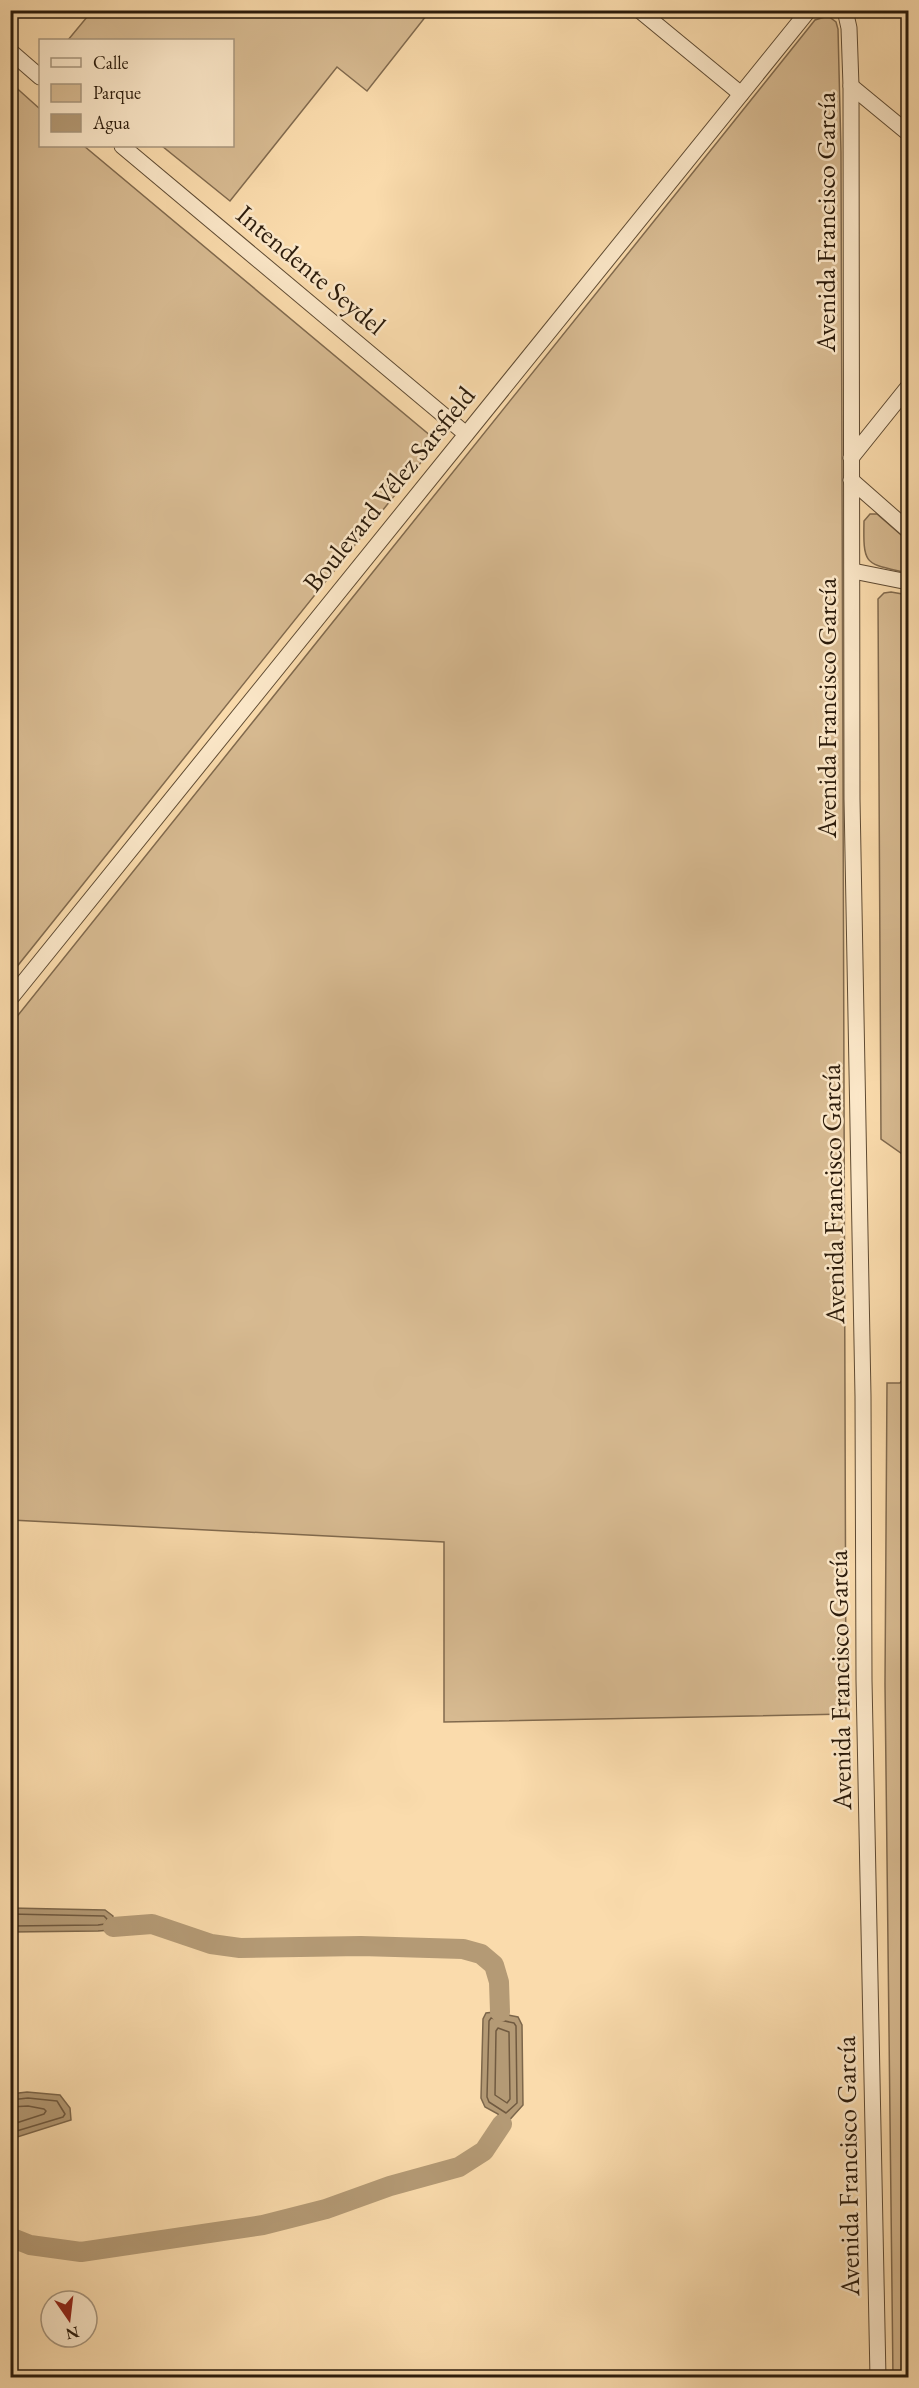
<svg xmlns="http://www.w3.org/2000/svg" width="919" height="2388" font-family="'EB Garamond',serif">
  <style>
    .green { fill: #d7ba91; stroke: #816a4e; stroke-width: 1.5 }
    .water { fill: #b49a75; stroke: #7d674b; stroke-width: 1.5 }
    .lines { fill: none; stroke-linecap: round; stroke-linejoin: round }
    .shore { stroke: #705a40; stroke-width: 1.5 }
    .canal { stroke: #b49a75; stroke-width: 20 }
    .minor-casing { stroke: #5f4b33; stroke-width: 17 }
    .minor { stroke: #fce8c9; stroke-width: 15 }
    .labels { text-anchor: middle; stroke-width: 5; stroke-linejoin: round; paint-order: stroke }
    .street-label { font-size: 27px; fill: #2b1b0b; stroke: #fce8c9 }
  </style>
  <rect width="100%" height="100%" fill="#fadbac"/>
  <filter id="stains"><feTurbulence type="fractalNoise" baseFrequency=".00333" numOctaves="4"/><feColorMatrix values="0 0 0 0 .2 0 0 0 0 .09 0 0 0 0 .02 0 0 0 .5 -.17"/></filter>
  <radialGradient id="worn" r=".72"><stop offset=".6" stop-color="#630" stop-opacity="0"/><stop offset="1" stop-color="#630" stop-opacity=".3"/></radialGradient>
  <g class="green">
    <path d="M92 11V10L430 11 367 91 337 67 230 201 162 146H232V40H68Z"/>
    <path d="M828 16 836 22 838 29 841 152 846 1714 444 1722V1542L11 1520V1024L815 20Z"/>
    <path d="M11 83 40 109V146H84L432 437 434 441 431 450 11 974Z"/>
    <path d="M870 514H877L908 541V573C865 563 863 567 864 521Z"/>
    <path d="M891 592 908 595V1158L881 1139 878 599 884 593Z"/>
    <path d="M908 1372V2377L893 2378 885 1684 887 1383H900Z"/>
  </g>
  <g class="water">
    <path d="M11 1908 105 1910 113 1916 111 1930 98 1931 11 1932Z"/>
    <path d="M494 2012 518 2017 522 2025 523 2105 505 2125 500 2122 498 2114 485 2107 481 2098 483 2019 486 2013Z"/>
    <path d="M27 2092 60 2095 70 2108 71 2120 11 2139V2094Z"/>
  </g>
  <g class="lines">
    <g class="shore">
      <path d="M10 1914 104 1916 107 1919 105 1924 98 1925 10 1926"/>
      <path d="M491 2018 514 2023 516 2026 517 2103 506 2113 489 2102 487 2097 489 2021Z"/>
      <path d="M498 2028 509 2032 510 2099 507 2103 495 2095 496 2031Z"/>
      <path d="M10 2100 28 2098 57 2101 65 2114 63 2117 10 2133"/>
      <path d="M10 2107 28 2106 44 2109 46 2111 44 2114 10 2125"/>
    </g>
    <g class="canal">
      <path d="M113 1927 152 1924 211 1944 240 1948 361 1946 463 1949 481 1954 494 1965 499 1982 500 2012"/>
      <path d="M10 2237 30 2245 81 2252 263 2225 326 2209 390 2186 459 2167 484 2151 502 2124"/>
    </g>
    <g class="minor-casing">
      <g id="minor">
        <path d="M639 10 741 94"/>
        <path d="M845 10 849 28 851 86 852 799 863 1396 864 1680 878 2378"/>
        <path d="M10 51 40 77"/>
        <path d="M851 86 908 133"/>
        <path d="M122 146 466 434"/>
        <path d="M851 458 908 387"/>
        <path d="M851 480 908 530"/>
        <path d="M853 571 908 582"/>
        <path d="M10 999 809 10"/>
      </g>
    </g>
    <use href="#minor" class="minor"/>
  </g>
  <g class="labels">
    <g class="street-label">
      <text transform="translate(826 222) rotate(-90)" y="9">Avenida Francisco García</text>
      <text transform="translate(311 270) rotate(40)" y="9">Intendente Seydel</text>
      <text transform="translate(389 489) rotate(-51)" y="9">Boulevard Vélez Sarsfield</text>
      <text transform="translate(827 708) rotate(-90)" y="9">Avenida Francisco García</text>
      <text transform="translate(833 1194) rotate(-91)" y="9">Avenida Francisco García</text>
      <text transform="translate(840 1680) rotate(-91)" y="9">Avenida Francisco García</text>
      <text transform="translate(848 2166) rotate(-91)" y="9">Avenida Francisco García</text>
    </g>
  </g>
  <rect width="919" height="2388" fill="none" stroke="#fadbac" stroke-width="36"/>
  <rect x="12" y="12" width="895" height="2364" fill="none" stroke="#2b1b0b" stroke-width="3"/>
  <rect x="18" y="18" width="883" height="2352" fill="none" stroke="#2b1b0b" stroke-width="1.5"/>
  <rect x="39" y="39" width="195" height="108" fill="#fce8c9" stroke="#a8967d" stroke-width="1.5"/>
  <rect x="51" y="58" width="30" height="9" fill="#fce8c9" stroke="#a8967d" stroke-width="1.5"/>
  <text x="93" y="69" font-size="18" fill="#2b1b0b">Calle</text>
  <rect x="51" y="84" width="30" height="18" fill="#d7ba91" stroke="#a8967d" stroke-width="1.5"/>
  <text x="93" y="99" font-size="18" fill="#2b1b0b">Parque</text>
  <rect x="51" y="114" width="30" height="18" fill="#b49a75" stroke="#a8967d" stroke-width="1.5"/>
  <text x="93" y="129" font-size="18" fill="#2b1b0b">Agua</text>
  <g transform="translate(69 2319) rotate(166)"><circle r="28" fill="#fce8c9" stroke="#a8967d" stroke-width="1.5"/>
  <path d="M0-4.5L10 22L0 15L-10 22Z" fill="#8f2418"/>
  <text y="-9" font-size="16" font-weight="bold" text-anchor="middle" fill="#2b1b0b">N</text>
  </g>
  <rect width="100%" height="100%" filter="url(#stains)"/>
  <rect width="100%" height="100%" fill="url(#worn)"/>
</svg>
